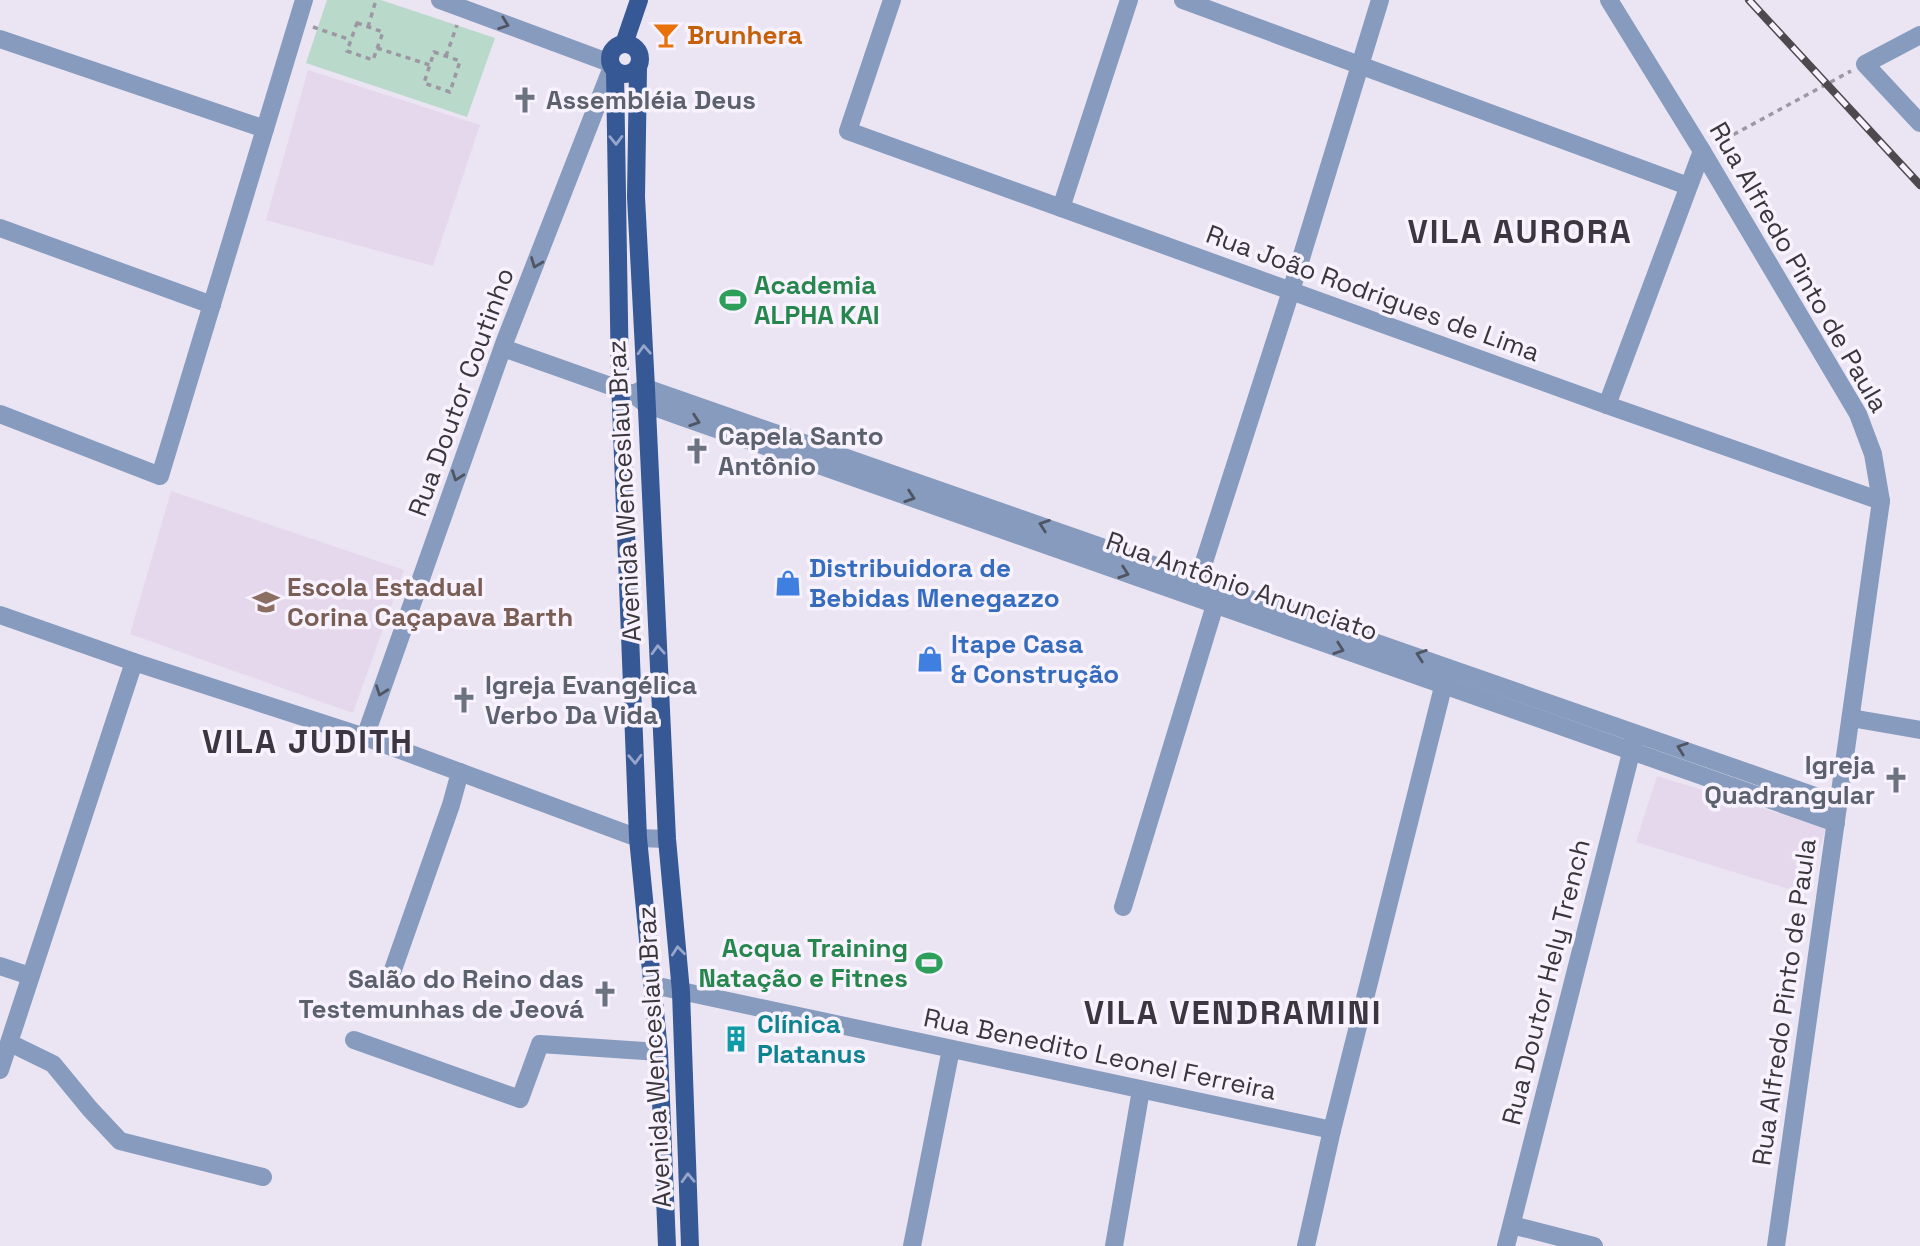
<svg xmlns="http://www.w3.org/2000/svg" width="1920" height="1246" font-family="'Space Grotesk',sans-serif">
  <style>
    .education { fill: #e5d8ec }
    .green { fill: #b9d9ca }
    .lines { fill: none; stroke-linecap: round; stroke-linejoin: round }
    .path { stroke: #9c97a2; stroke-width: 3.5; stroke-dasharray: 5 5; stroke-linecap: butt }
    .minor { stroke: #869bbd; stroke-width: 18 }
    .major { stroke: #365995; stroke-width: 18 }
    .rail-casing { stroke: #4c494f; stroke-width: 8 }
    .rail { stroke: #f8f2fe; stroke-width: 5; stroke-dasharray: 16; stroke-linecap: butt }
    .oneway { stroke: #505563 }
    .oneway2 { stroke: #97a6ca }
    .labels { text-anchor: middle; stroke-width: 7; stroke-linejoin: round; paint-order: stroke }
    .food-label { font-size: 26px; font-weight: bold; fill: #c56008; stroke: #f8f2fe; text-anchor: start }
    .worship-label { font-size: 26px; font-weight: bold; fill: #5b616d; stroke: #f8f2fe; text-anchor: start }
    .street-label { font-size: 26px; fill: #39373c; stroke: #f8f2fe }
    .leisure-label { font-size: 26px; font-weight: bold; fill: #27864d; stroke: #f8f2fe; text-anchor: start }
    .shop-label { font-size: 26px; font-weight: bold; fill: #366cbe; stroke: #f8f2fe; text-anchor: start }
    .education-label { font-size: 26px; font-weight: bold; fill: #785e54; stroke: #f8f2fe; text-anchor: start }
    .culture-label { font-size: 26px; font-weight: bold; fill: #0d838f; stroke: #f8f2fe; text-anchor: start }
    .district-label { font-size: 33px; font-weight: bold; letter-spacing: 2px; fill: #3c3641; stroke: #f8f2fe }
  </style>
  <rect width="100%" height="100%" fill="#ebe4f3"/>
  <g class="education">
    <path d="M308 70 480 125 433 266 266 220Z"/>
    <path d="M171 491 404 570 353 713 130 634Z"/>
    <path d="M1657 776 1826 828 1805 894 1636 842Z"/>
  </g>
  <path class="green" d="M327 0H381L495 38 467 117 306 63Z"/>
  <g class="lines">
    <g class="path">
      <path d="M357 23 383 32 373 60 347 51Z"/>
      <path d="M313 27 351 40"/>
      <path d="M368 27 376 0"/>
      <path d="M377 48 430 65"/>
      <path d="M434 52 460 61 450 92 424 83Z"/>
      <path d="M446 56 457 25"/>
      <path d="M1716 144 1851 71"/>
    </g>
    <g class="minor">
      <path d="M440 0 610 63"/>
      <path d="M892 0 848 131 1607 405 1881 501"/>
      <path d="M1183 0 1688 186"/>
      <path d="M1609 0 1702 151 1858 414 1873 454 1881 501 1776 1246"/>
      <path d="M1920 35 1865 64 1920 123"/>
      <path d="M0 39 265 129"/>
      <path d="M1061 208 1129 0"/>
      <path d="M0 228 212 305"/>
      <path d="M503 348 633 394 646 404 685 418 1836 823"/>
      <path d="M633 394 646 388C1044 525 1442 662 1838 804"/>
      <path d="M1607 405 1702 151"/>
      <path d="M0 414 160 476 304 0"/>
      <path d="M1196 587 1291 291 1380 0"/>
      <path d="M0 615 134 662 365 737 638 838 667 839"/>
      <path d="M1851 718 1920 730"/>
      <path d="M365 737 505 341 612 67"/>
      <path d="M1123 907 1218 595"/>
      <path d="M0 966 30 976"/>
      <path d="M389 981 451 805 460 772"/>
      <path d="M653 985 1332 1130"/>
      <path d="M354 1040 520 1099 540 1044 659 1052"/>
      <path d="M10 1043 53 1064 90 1109 120 1141 263 1177"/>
      <path d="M0 1070 134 662"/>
      <path d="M1512 1225 1594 1246"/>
      <path d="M912 1246 951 1049"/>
      <path d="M1114 1246 1141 1090"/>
      <path d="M1306 1246 1332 1130 1446 675"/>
      <path d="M1506 1246 1634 741"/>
    </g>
    <g class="major">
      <circle cx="625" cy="59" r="15"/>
      <path d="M624 44 639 0"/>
      <path d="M638 68 636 197 646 388 667 839 681 992 690 1246"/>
      <path d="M615 71 620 381 638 838 659 1052 667 1246"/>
    </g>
    <g class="rail-casing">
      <path id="rail" d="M1749 0 1920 185"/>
    </g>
    <use href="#rail" class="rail"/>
  </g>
  <defs><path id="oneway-chevron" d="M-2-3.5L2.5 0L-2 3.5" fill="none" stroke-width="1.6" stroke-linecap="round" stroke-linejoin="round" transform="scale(1.75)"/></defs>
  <g class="oneway">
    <use href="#oneway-chevron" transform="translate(504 24) rotate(20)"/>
    <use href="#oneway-chevron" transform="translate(536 263) rotate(111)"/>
    <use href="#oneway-chevron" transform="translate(695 421) rotate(19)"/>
    <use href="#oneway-chevron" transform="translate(457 476) rotate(110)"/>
    <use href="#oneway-chevron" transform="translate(910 497) rotate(19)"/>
    <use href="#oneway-chevron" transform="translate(1044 525) rotate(-161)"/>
    <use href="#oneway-chevron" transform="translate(1124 573) rotate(19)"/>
    <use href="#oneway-chevron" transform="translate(1339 649) rotate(19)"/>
    <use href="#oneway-chevron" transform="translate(1421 655) rotate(-161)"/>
    <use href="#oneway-chevron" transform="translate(381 691) rotate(110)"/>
    <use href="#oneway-chevron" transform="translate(1682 748) rotate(-160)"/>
  </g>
  <g class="oneway2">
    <use href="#oneway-chevron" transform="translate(616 140) rotate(89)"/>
    <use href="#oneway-chevron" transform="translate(644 350) rotate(-93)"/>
    <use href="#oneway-chevron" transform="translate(658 650) rotate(-93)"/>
    <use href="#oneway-chevron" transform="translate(635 759) rotate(88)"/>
    <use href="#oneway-chevron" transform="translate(678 951) rotate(-96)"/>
    <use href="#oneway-chevron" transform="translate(688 1178) rotate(-92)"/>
  </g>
  <defs>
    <g id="bar-bare" transform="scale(2.1)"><path d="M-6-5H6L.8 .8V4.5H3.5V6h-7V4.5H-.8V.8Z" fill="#e8710a" stroke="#f8f2fe" stroke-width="2.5" paint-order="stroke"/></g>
    <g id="church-bare" transform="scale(2.1)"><path d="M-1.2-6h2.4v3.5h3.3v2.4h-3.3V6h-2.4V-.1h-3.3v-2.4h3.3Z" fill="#6b7280" stroke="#f8f2fe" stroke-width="2.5" paint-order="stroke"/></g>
    <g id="stadium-bare" transform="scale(2.1)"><path d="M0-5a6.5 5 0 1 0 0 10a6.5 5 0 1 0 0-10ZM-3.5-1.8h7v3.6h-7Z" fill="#2e9e5b" stroke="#f8f2fe" stroke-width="2.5" paint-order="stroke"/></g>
    <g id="shop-bare" transform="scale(2.1)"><path d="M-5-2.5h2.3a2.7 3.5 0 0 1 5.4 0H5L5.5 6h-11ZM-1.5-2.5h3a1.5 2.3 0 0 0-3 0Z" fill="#3f7fe0" stroke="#f8f2fe" stroke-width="2.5" paint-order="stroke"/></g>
    <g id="school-bare" transform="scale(2.1)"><path d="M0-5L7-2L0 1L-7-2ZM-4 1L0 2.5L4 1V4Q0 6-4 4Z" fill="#8d6e63" stroke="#f8f2fe" stroke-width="2.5" paint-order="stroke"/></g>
    <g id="building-bare" transform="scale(2.1)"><path d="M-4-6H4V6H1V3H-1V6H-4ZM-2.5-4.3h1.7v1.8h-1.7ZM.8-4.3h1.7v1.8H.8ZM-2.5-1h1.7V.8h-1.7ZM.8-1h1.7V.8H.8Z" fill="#0f9aa8" stroke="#f8f2fe" stroke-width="2.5" paint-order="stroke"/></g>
  </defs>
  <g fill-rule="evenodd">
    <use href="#bar-bare" x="666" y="35"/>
    <use href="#church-bare" x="525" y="100"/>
    <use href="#stadium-bare" x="733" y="300"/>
    <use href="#church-bare" x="697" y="451"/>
    <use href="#shop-bare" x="788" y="583"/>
    <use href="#school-bare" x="266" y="602"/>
    <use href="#shop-bare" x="930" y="659"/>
    <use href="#church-bare" x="464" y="700"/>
    <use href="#church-bare" x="1896" y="780"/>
    <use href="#stadium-bare" x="929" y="963"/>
    <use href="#church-bare" x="605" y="994"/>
    <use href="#building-bare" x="736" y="1039"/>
  </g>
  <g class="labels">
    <g class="food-label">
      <text x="687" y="44">Brunhera</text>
    </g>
    <g class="worship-label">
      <text x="546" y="109">Assembléia Deus</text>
      <text x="718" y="445">Capela Santo<tspan x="718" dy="30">Antônio</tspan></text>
      <text x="485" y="694">Igreja Evangélica<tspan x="485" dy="30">Verbo Da Vida</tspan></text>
      <text x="1875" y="774" text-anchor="end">Igreja<tspan x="1875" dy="30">Quadrangular</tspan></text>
      <text x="584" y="988" text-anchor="end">Salão do Reino das<tspan x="584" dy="30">Testemunhas de Jeová</tspan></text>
    </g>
    <g class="street-label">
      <text transform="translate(1799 267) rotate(60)" y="9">Rua Alfredo Pinto de Paula</text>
      <text transform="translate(1373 293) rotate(20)" y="9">Rua João Rodrigues de Lima</text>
      <text transform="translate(461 392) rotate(-70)" y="9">Rua Doutor Coutinho</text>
      <text transform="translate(624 491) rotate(-93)" y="9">Avenida Wenceslau Braz</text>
      <text transform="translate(1242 586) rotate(19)" y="9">Rua Antônio Anunciato</text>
      <text transform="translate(1546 982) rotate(-76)" y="9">Rua Doutor Hely Trench</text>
      <text transform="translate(1784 1002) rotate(-82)" y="9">Rua Alfredo Pinto de Paula</text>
      <text transform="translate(1100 1054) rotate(12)" y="9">Rua Benedito Leonel Ferreira</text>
      <text transform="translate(654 1057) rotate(-93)" y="9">Avenida Wenceslau Braz</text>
    </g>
    <g class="leisure-label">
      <text x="754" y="294">Academia<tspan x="754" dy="30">ALPHA KAI</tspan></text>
      <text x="908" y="957" text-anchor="end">Acqua Training<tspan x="908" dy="30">Natação e Fitnes</tspan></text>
    </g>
    <g class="shop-label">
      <text x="809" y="577">Distribuidora de<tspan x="809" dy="30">Bebidas Menegazzo</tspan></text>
      <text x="951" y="653">Itape Casa<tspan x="951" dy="30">&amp; Construção</tspan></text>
    </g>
    <g class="education-label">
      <text x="287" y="596">Escola Estadual<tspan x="287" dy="30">Corina Caçapava Barth</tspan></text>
    </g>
    <g class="culture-label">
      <text x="757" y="1033">Clínica<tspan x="757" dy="30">Platanus</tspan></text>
    </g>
    <g class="district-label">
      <text x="1520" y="243">VILA AURORA</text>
      <text x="308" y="753">VILA JUDITH</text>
      <text x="1233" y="1024">VILA VENDRAMINI</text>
    </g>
  </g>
</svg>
